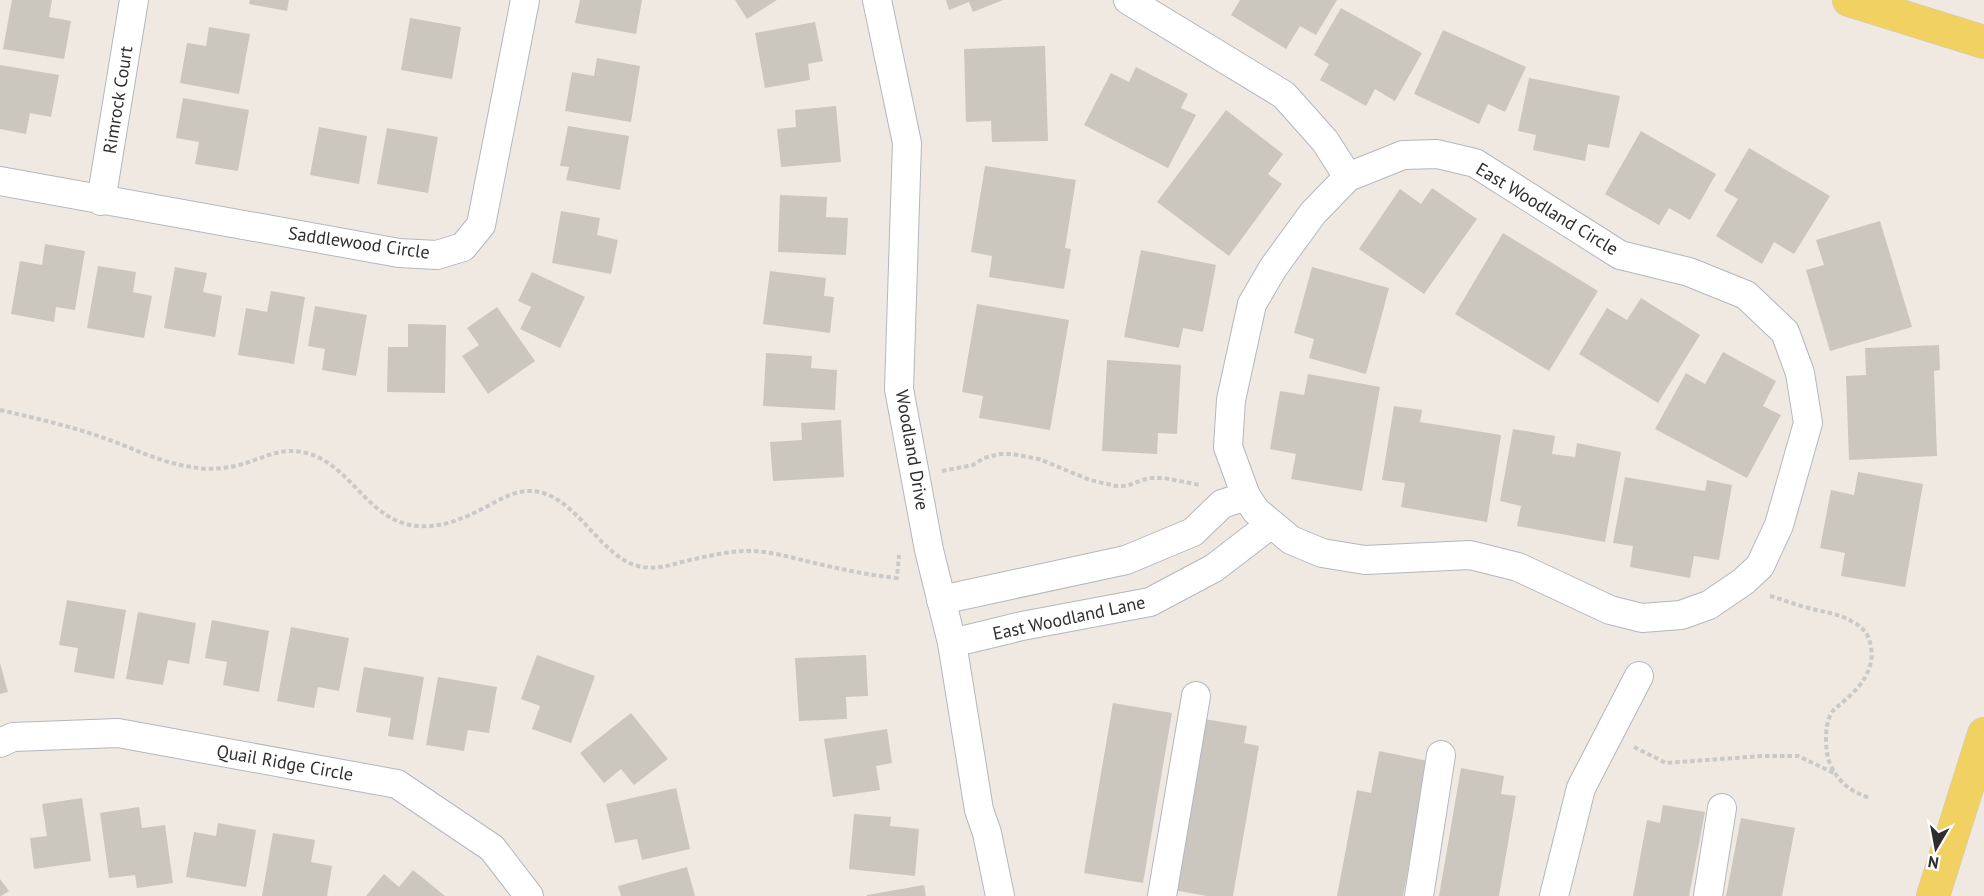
<svg xmlns="http://www.w3.org/2000/svg" width="1984" height="896" font-family="'PT Sans',sans-serif">
  <style>
    .building { fill: #cbc7bf }
    .lines { fill: none; stroke-linecap: round; stroke-linejoin: round }
    .street-casing { stroke: #b4b7c1; stroke-width: 30 }
    .primary-casing { stroke: #c9c9c9; stroke-width: 34 }
    .path { stroke: #c9c9c9; stroke-width: 4; stroke-dasharray: 4.5 3; stroke-linecap: butt }
    .street { stroke: #fff; stroke-width: 28 }
    .primary { stroke: #f2d163; stroke-width: 33 }
    .labels { text-anchor: middle; stroke-width: 4.5; stroke-linejoin: round; paint-order: stroke }
    .street-label { font-size: 18px; fill: #2e2e2e; stroke: #fff }
  </style>
  <rect width="100%" height="100%" fill="#efe9e1"/>
  <g class="building">
    <path d="M12 0H52L49 17 71 21 64 59 3 49Z"/>
    <path d="M250 0H289L287 11 249 4Z"/>
    <path d="M580 0H642L636 34 575 23Z"/>
    <path d="M735 0H777L747 19Z"/>
    <path d="M946 0H1003L973 12 969 2 949 10Z"/>
    <path d="M1240 0H1337L1316 35 1300 26 1286 49 1231 15Z"/>
    <path d="M1341 8 1422 53 1395 101 1375 89 1366 106 1320 80 1329 64 1314 55Z"/>
    <path d="M410 18 461 27 452 79 401 70Z"/>
    <path d="M815 22 823 61 808 64 810 80 765 88 755 33Z"/>
    <path d="M209 27 250 34 239 94 180 83 187 43 206 46Z"/>
    <path d="M1443 30 1526 67 1505 112 1488 104 1479 124 1414 94Z"/>
    <path d="M1045 46 1048 141 992 142 991 121 966 122 964 49Z"/>
    <path d="M597 58 640 66 631 122 565 111 572 72 594 76Z"/>
    <path d="M0 65 59 75 51 117 30 113 26 134 0 129Z"/>
    <path d="M1136 67 1188 94 1181 108 1196 115 1168 168 1084 125 1111 73 1129 82Z"/>
    <path d="M1529 78 1620 96 1609 148 1588 144 1585 161 1533 150 1536 135 1518 131Z"/>
    <path d="M183 98 249 110 238 171 195 164 199 142 176 138Z"/>
    <path d="M836 106 841 162 781 167 777 129 796 127 795 110Z"/>
    <path d="M1226 110 1283 154 1268 174 1282 184 1229 256 1157 202Z"/>
    <path d="M568 126 629 136 620 190 566 180 569 167 560 166Z"/>
    <path d="M319 127 367 136 359 184 310 175Z"/>
    <path d="M387 128 438 137 428 193 377 184Z"/>
    <path d="M1641 131 1716 174 1690 220 1669 208 1659 225 1605 194Z"/>
    <path d="M1749 148 1830 196 1794 254 1774 242 1762 264 1716 236 1738 199 1724 191Z"/>
    <path d="M985 166 1076 180 1065 248 1071 249 1064 289 989 277 992 256 971 252Z"/>
    <path d="M1432 188 1477 219 1424 294 1359 249 1400 189 1421 204Z"/>
    <path d="M780 195 827 197 826 217 848 218 846 255 778 252Z"/>
    <path d="M561 211 600 218 597 235 618 240 611 274 552 263Z"/>
    <path d="M1880 221 1912 327 1830 351 1806 270 1824 265 1816 240Z"/>
    <path d="M1503 233 1598 291 1549 371 1455 314Z"/>
    <path d="M45 244 85 251 75 310 56 307 54 322 11 314 20 261 42 265Z"/>
    <path d="M1141 250 1216 265 1203 332 1183 328 1179 348 1124 337Z"/>
    <path d="M98 266 136 272 133 292 152 296 144 338 87 328Z"/>
    <path d="M175 267 207 273 203 292 222 296 215 337 164 328Z"/>
    <path d="M1312 267 1389 288 1366 374 1309 358 1314 339 1294 333Z"/>
    <path d="M770 271 826 278 824 296 834 297 830 333 763 324Z"/>
    <path d="M532 272 585 297 560 348 520 329 531 307 518 301Z"/>
    <path d="M271 291 305 297 294 364 238 355 246 308 267 312Z"/>
    <path d="M1641 298 1700 335 1658 403 1579 354 1607 308 1627 320Z"/>
    <path d="M977 304 1069 320 1050 430 979 418 983 396 962 392Z"/>
    <path d="M315 306 367 315 356 376 322 370 325 349 308 346Z"/>
    <path d="M497 307 535 361 488 394 462 356 479 345 467 328Z"/>
    <path d="M408 324 446 325 445 393 387 392 388 347H408Z"/>
    <path d="M1939 345 1940 370 1934 371 1937 456 1849 460 1846 376 1866 375 1865 348Z"/>
    <path d="M1723 352 1776 381 1763 406 1781 415 1747 478 1655 429 1686 373 1705 384Z"/>
    <path d="M766 353 812 356 811 368 837 370 835 410 763 406Z"/>
    <path d="M1107 360 1181 365 1177 434 1158 433 1157 454 1102 451Z"/>
    <path d="M1308 374 1380 387 1362 491 1291 479 1296 454 1270 449 1280 391 1304 395Z"/>
    <path d="M1394 406 1422 410 1420 422 1501 435 1487 522 1401 507 1405 483 1382 480Z"/>
    <path d="M841 420 844 477 773 481 770 442 802 440 801 423Z"/>
    <path d="M1513 429 1555 436 1552 454 1575 457 1577 443 1621 452 1605 542 1517 526 1521 506 1500 501Z"/>
    <path d="M1858 472 1923 484 1905 587 1841 576 1845 553 1820 548 1831 490 1854 495Z"/>
    <path d="M1625 477 1705 491 1707 480 1732 485 1719 560 1694 556 1690 578 1630 567 1633 546 1613 543Z"/>
    <path d="M67 600 126 610 114 679 74 672 78 648 59 645Z"/>
    <path d="M138 612 196 623 189 664 168 660 163 685 126 679Z"/>
    <path d="M212 620 269 631 259 692 223 685 227 662 205 658Z"/>
    <path d="M291 627 349 638 339 691 318 687 314 708 277 701Z"/>
    <path d="M537 655 595 676 571 743 532 729 540 706 521 699Z"/>
    <path d="M866 655 868 696 846 697 847 719 799 721 795 658Z"/>
    <path d="M0 663 8 692 0 694Z"/>
    <path d="M364 667 424 677 413 740 388 736 391 718 356 712Z"/>
    <path d="M438 677 497 687 489 733 468 730 464 751 426 745Z"/>
    <path d="M1113 703 1172 713 1143 883 1084 873Z"/>
    <path d="M631 713 668 759 634 785 621 769 604 783 580 753Z"/>
    <path d="M1204 719 1247 726 1244 743 1259 746 1233 896H1207L1173 890Z"/>
    <path d="M887 729 892 763 876 766 880 790 833 797 824 739Z"/>
    <path d="M1379 751 1428 761 1403 896H1337L1357 790 1371 793Z"/>
    <path d="M1461 768 1504 776 1501 794 1516 796 1499 896H1439Z"/>
    <path d="M676 788 690 849 642 860 637 839 615 843 606 804Z"/>
    <path d="M82 798 91 861 34 869 30 838 47 836 42 804Z"/>
    <path d="M1663 805 1705 812 1689 896H1633L1647 820 1660 823Z"/>
    <path d="M139 807 142 828 165 825 173 883 137 888 135 875 109 878 100 813Z"/>
    <path d="M854 814 891 817 890 826 919 829 915 876 849 869Z"/>
    <path d="M1741 818 1795 828 1782 896H1726Z"/>
    <path d="M218 823 256 830 246 887 186 877 194 832 216 836Z"/>
    <path d="M273 833 315 840 311 862 332 866 327 896H262Z"/>
    <path d="M687 867 695 896H621L618 886Z"/>
    <path d="M413 870 445 896H366L384 874 399 887Z"/>
    <path d="M0 879 9 891 1 896H0Z"/>
    <path d="M924 885 926 896H867V895Z"/>
  </g>
  <g class="lines">
    <g class="street-casing">
      <g id="street">
        <path d="M877 0 907 143 899 389 929 550 952 643 979 810 987 833 1000 896"/>
        <path d="M1128 0 1284 95 1325 141 1348 177"/>
        <path d="M1437 154 1475 163 1620 255 1689 272 1746 295 1785 332 1800 373 1808 423 1779 525 1760 566 1744 581 1709 605 1681 615 1642 618 1610 610 1518 567 1470 555 1365 560 1322 553 1291 540 1256 511 1246 496 1228 447 1231 400 1252 304 1273 268 1313 213 1348 177 1403 155Z"/>
        <path d="M0 181 399 253 437 255 463 247 481 225 525 0"/>
        <path d="M101 201 134 0"/>
        <path d="M941 600 1126 560 1193 532 1222 504 1246 496"/>
        <path d="M952 643 1022 626 1150 602 1214 568 1271 524"/>
        <path d="M0 743 13 737 118 733 397 784 492 848 529 896"/>
        <path d="M1162 896 1196 696"/>
        <path d="M1419 896 1441 755"/>
        <path d="M1554 896 1581 788 1639 676"/>
        <path d="M1708 896 1722 808"/>
      </g>
    </g>
    <g class="primary-casing">
      <g id="primary">
        <path d="M1849 0 1984 42"/>
        <path d="M1933 896 1984 734"/>
      </g>
    </g>
    <g class="path">
      <path d="M0 410C35 418 70 426 104 438 133 448 161 463 192 467 206 470 221 469 235 466 264 459 280 445 310 454 352 467 370 523 418 526 437 528 457 521 474 513 496 503 517 485 543 493 580 504 602 557 638 566 657 571 672 564 690 560 708 556 726 552 743 551 764 550 786 556 806 561 836 568 866 575 897 578L899 555"/>
      <path d="M942 471 973 465 984 458 1000 454H1013L1039 459 1090 480 1116 486H1126L1149 478H1164L1200 485"/>
      <path d="M1770 596C1782 599 1793 604 1805 607 1822 612 1838 613 1853 622 1864 628 1869 635 1871 647 1875 669 1860 688 1844 701 1839 706 1834 708 1831 714 1824 726 1825 752 1830 764 1838 782 1851 792 1870 798"/>
      <path d="M1634 747 1666 763 1762 756H1798L1834 773"/>
    </g>
    <use href="#street" class="street"/>
    <use href="#primary" class="primary"/>
  </g>
  <g class="labels">
    <g class="street-label">
      <text transform="translate(118 100) rotate(-81)" y="6">Rimrock Court</text>
      <text transform="translate(1547 209) rotate(31)" y="6">East Woodland Circle</text>
      <text transform="translate(359 243) rotate(8)" y="6">Saddlewood Circle</text>
      <text transform="translate(912 450) rotate(80)" y="6">Woodland Drive</text>
      <text transform="translate(1069 618) rotate(-12)" y="6">East Woodland Lane</text>
      <text transform="translate(285 763) rotate(10)" y="6">Quail Ridge Circle</text>
    </g>
  </g>
  <g transform="translate(1936 848) rotate(190)" stroke="#ffffff" stroke-width="4.5" paint-order="stroke">
  <path d="M0-4.5L10 22L0 15L-10 22Z" fill="#2e2e2e"/>
  <text y="-9" font-size="16" font-weight="bold" text-anchor="middle" fill="#2e2e2e">N</text>
  </g>
</svg>
